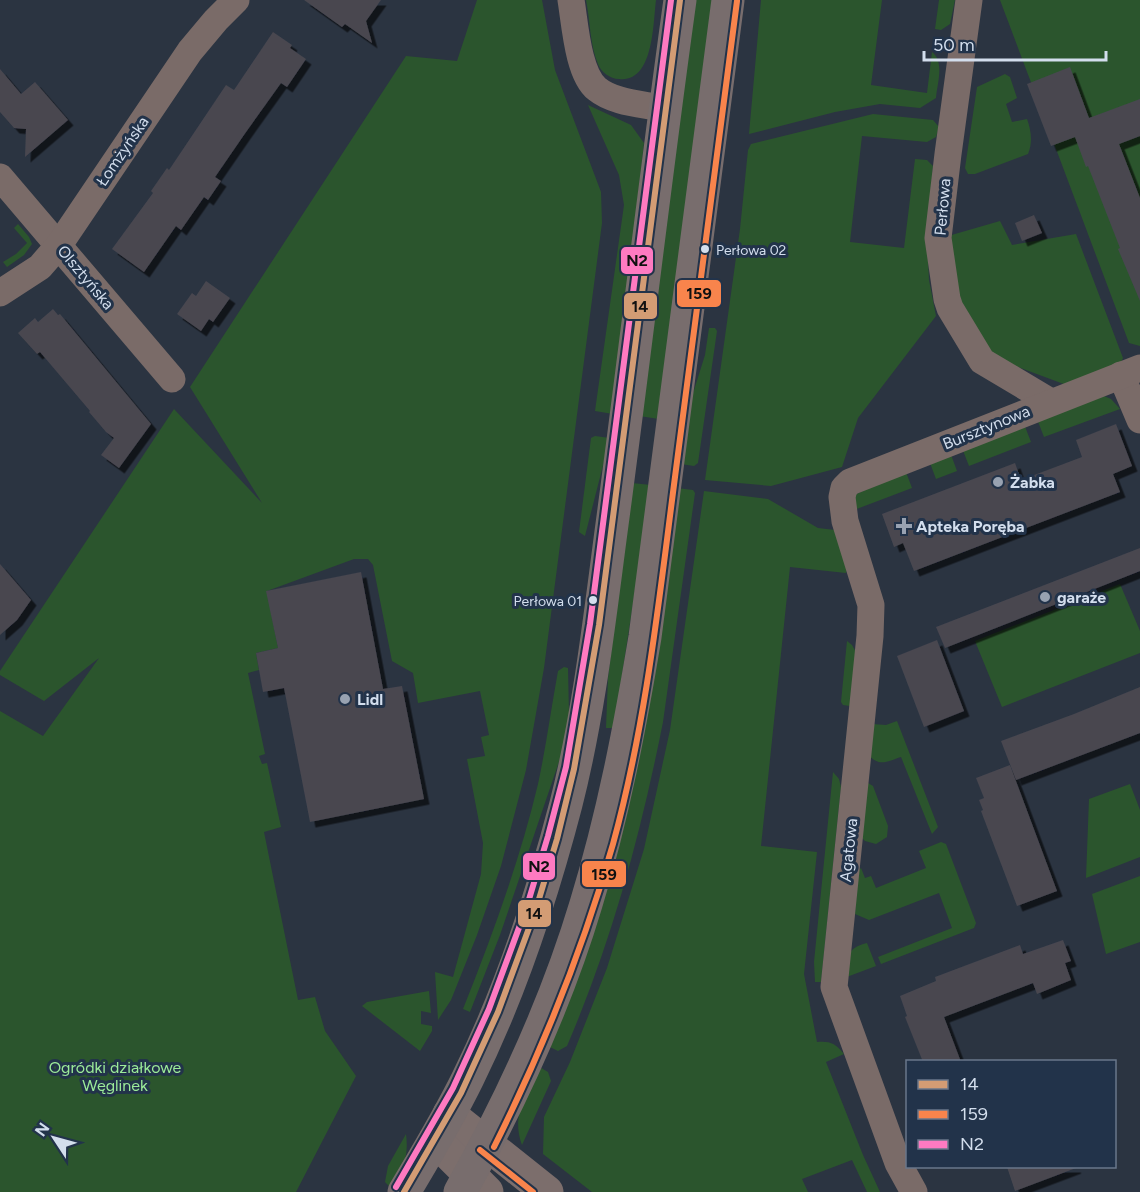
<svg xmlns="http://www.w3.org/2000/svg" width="1140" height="1192" font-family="Figtree,sans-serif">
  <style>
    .green { fill: #2b552d }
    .building { fill: #484750; filter: url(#shadow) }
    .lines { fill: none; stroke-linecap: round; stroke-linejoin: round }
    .street { stroke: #7a6b68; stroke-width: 27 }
    .secondary { stroke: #7c6e6c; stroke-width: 33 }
    .primary { stroke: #786d6d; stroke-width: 33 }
    .bus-1-casing { stroke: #22334a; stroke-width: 10 }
    .bus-2-casing { stroke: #22334a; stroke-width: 10 }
    .bus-3-casing { stroke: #22334a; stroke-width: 10 }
    .bus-1 { stroke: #d39c74; stroke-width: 6 }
    .bus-2 { stroke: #f8844c; stroke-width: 6 }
    .bus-3 { stroke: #fe7ac1; stroke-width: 6 }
    .bus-dot { fill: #d3deed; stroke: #22334a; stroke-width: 2 }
    .poi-dot { fill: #98a2b1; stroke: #22334a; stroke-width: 2 }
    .labels { text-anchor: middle; stroke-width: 6; stroke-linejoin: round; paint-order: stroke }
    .bus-label { font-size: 14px; fill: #d3deed; stroke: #22334a; text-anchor: start }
    .street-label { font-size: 16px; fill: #d3deed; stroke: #22334a }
    .poi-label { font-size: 16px; font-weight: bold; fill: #d3deed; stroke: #22334a; text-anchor: start }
    .park-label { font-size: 16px; fill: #9ceb99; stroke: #22334a }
    .line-badge { stroke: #22334a; stroke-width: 2 }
    .pale-badge-label { font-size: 16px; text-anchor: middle; font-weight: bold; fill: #111 }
  </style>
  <defs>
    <filter id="shadow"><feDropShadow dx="5.5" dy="5.5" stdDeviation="0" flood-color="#0009"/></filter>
  </defs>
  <rect width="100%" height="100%" fill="#2b3441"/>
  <g class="green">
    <path d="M477 0H542L555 70 601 192 602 223 544 668 526 770 501 866 477 935 451 1000 438 1020 435 972 453 977 481 874 483 843 467 759 485 756 481 737 489 735 480 691 418 703 413 673 392 661 373 565 368 559H354L267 591 278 648 256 653 259 670 248 673 265 754 259 756 262 764 267 763 281 827 264 832 298 1000 315 997 325 1031 356 1076 296 1192H0V711L43 736 99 658 44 701 0 675V671L174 409 262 503 190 387 406 56 457 61Z"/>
    <path d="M586 0H656C653 23 654 83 619 79 610 79 601 72 598 64 590 46 590 19 586 0Z"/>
    <path d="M695 0H713L659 419 639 416Z"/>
    <path d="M761 0H882L871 85 927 93 932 52C945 62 937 84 936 98L920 108 880 104 835 112 749 134Z"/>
    <path d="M939 0H955L950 24 941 30 935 29Z"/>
    <path d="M1000 0H1140V346L1129 343Z"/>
    <path d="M1005 74 1010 77 1017 98 1006 104 1012 122 1027 119C1031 130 1033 142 1028 154L975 174H968L965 168 977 87Z"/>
    <path d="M588 105 631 125 644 143 613 414 595 411 624 205 619 175Z"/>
    <path d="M873 114 933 120 939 127 936 137 927 142 862 136 850 242 904 248 915 159 927 160 933 166 927 241 929 280 936 316 858 418 842 467 771 486 705 480 740 229 748 150 751 144Z"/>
    <path d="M1000 221 1012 245 1076 234 1123 358 1119 367 1069 386 988 356 964 322 948 236Z"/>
    <path d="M18 224 29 237 32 244 24 255 7 267 3 262 16 254 27 243 14 228Z"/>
    <path d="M709 328H715L717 331 698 463 694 466 681 464 689 406 705 355Z"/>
    <path d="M1104 396 1111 399 1120 409 1044 437 1037 419Z"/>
    <path d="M1024 424 1031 442 969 466 962 448Z"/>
    <path d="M595 436 610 438 585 536 579 532 591 438Z"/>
    <path d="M950 452 957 471 936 479 930 463 906 472 912 488 854 510 852 496Z"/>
    <path d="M632 483 651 485 614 728H606L608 678Z"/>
    <path d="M677 488 693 490 695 493 663 722C641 833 612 941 567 1046L558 1051 548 1046Z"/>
    <path d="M704 491 768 499 818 528 835 530 847 569 846 573 790 567 761 846 817 852 804 974 817 1042C830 1041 835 1043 844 1054L826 1062 863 1155 880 1192H867L852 1160 802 1179 808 1192H592L543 1154 544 1117 570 1062 607 968 644 849 670 730Z"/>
    <path d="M1120 584 1140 631V653L1002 707 975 641Z"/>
    <path d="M847 641 852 645 856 652 850 706 843 705 841 702Z"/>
    <path d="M564 667 568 668 569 714 563 750 500 935 470 1012 463 1009C492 936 520 860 538 784 546 747 551 709 558 671Z"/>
    <path d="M897 721 938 827 932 834 901 757C888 761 879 768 868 754L872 724 886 725Z"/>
    <path d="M833 772 839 779 841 787 821 982H815L814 962Z"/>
    <path d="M868 783 873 786 888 826 887 837 876 844 865 841 860 836Z"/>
    <path d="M1130 784 1140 810V857L1086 878 1089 799Z"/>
    <path d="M941 842 946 844 976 923 974 928 881 964 878 957 952 928 939 893 869 920 855 914 858 871 861 868 865 878 871 876 876 888 926 868 919 851Z"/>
    <path d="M1140 876V942L1106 954 1092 894Z"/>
    <path d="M867 943 876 966 844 978C848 959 845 948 867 943Z"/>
    <path d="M429 991 431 1013 421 1011V1024L432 1026V1031L420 1051 362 1006 367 1002Z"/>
    <path d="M538 1066 548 1072 551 1081 522 1145C511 1115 526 1094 538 1066Z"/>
    <path d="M406 1134C409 1158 403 1167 391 1188L385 1182 388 1166Z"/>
  </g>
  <g class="building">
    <path d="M304 0H381L366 21 372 43 345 24 342 27Z"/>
    <path d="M273 32 292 45 290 48 306 59 287 87 281 83 246 132 215 177 221 181 208 200 204 197 181 230 176 226 144 272 112 249 153 193 151 191 167 168 169 170 226 85 234 90Z"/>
    <path d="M1070 67 1089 118 1140 99V136L1119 144 1140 198V301L1118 249 1120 248 1088 166 1086 167 1075 137 1051 146 1027 84Z"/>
    <path d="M0 69 21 94 35 82 68 120 25 157 26 129 14 128 0 112Z"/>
    <path d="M1034 215 1042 233 1022 241 1015 223Z"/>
    <path d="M206 281 230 298 213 322 209 319 201 331 177 314 192 293 196 296Z"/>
    <path d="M53 309 58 315 60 314 151 424 119 468 101 455 114 438 106 432 89 412 90 411 40 352 37 354 18 333 35 318 38 322Z"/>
    <path d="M1116 424 1132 466 1113 474 1120 492 914 571 903 543 894 547 882 514 1015 463 1021 480 1082 457 1076 440Z"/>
    <path d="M1140 548V571L945 648 936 627Z"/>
    <path d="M0 564 31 600 17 620 0 635Z"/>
    <path d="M361 572 383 689 402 686 424 799 310 822 284 688 263 692 256 653 278 648 266 591Z"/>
    <path d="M937 640 964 711 924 727 897 656Z"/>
    <path d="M1140 687V733L1016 780 1001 741 1074 714Z"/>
    <path d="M1010 765 1057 891 1017 906 981 811 983 810 979 800 984 798 976 778Z"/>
    <path d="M1063 940 1071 961 1065 963 1071 980 1037 994 1033 983 944 1017 961 1062H923L905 1017 907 1016 900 996 936 981 935 977 1020 945 1023 954Z"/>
    <path d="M1007 1167H1075L1076 1168 1015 1191Z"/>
  </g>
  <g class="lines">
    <g class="street">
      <path d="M571 0C575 24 578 74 597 89 614 103 644 104 665 109"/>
      <path d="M969 0 948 154 938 238 947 299 950 308 982 361 1051 402"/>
      <path d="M0 177 172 379"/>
      <path d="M0 293 40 267 59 245 190 51 216 20 236 0"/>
      <path d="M1121 375 1140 420"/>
      <path d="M914 1192 898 1163 834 987 870 636 871 605 845 521 842 497 844 488 850 482 1140 368"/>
    </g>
    <g class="secondary">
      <path d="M449 1114 547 1192"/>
      <path d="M435 1140 487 1192"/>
    </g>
    <g class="primary">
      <path d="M404 1192C426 1155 449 1117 468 1078 510 993 542 896 566 804 590 710 600 613 613 517 636 345 656 172 680 0"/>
      <path d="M460 1192C511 1101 556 1004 586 904 613 816 630 727 645 637L728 0"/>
    </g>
    <g class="bus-1-casing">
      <path id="bus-1" d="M404 1192 461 1093 498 1012 536 909 557 839 574 769 599 625 680 0"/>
    </g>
    <g class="bus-2-casing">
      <g id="bus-2">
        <path d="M494 1147C543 1049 583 949 613 844 646 724 659 600 675 477 696 318 716 160 737 1"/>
        <path d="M480 1150 533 1192"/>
      </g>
    </g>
    <g class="bus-3-casing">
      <path id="bus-3" d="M396 1187 453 1088 489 1009 527 906 548 836 566 767 590 624 671 0"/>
    </g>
    <use href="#bus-1" class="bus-1"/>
    <use href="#bus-2" class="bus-2"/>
    <use href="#bus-3" class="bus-3"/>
  </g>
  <g class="bus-dot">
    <circle cx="705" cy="249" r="5"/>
    <circle cx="593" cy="600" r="5"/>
  </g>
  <g class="poi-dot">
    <circle cx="998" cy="482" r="6"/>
    <path d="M901 517h6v6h6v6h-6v6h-6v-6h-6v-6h6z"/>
    <circle cx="1045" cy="597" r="6"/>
    <circle cx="345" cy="699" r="6"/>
  </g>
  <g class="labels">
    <g class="bus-label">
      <text x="716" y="255">Perłowa 02</text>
      <text x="582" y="606" text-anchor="end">Perłowa 01</text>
    </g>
    <g class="street-label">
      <text transform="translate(122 151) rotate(-56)" y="6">Łomżyńska</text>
      <text transform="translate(942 207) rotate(-85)" y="6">Perłowa</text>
      <text transform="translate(86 277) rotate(50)" y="6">Olsztyńska</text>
      <text transform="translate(986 427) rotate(-22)" y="6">Bursztynowa</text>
      <text transform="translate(848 850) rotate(-84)" y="6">Agatowa</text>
    </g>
    <g class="poi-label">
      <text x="1010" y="488">Żabka</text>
      <text x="916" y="532">Apteka Poręba</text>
      <text x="1057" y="603">garaże</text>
      <text x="357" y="705">Lidl</text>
    </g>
    <g class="park-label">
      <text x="115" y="1073">Ogródki działkowe<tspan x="115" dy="18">Węglinek</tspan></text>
    </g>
  </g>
  <g class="line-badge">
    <rect x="620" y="246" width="34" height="29" rx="6" fill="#fe7ac1"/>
    <rect x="676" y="279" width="46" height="29" rx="6" fill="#f8844c"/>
    <rect x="623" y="292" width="35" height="28" rx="6" fill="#d39c74"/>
    <rect x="522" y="852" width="34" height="29" rx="6" fill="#fe7ac1"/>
    <rect x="581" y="860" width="46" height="28" rx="6" fill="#f8844c"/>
    <rect x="517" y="899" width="35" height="29" rx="6" fill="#d39c74"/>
  </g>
  <g class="pale-badge-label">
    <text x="637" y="266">N2</text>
    <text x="699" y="299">159</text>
    <text x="640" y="312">14</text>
    <text x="539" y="872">N2</text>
    <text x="604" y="880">159</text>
    <text x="534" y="919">14</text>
  </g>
  <rect x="906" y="1060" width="210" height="108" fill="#22334a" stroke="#69778b" stroke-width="1.5"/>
  <rect x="918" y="1080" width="30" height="9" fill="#d39c74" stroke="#69778b" stroke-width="1.5"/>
  <text x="960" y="1090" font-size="18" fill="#d3deed">14</text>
  <rect x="918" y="1110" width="30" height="9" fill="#f8844c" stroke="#69778b" stroke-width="1.5"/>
  <text x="960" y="1120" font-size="18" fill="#d3deed">159</text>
  <rect x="918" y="1140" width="30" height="9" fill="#fe7ac1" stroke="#69778b" stroke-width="1.5"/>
  <text x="960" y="1150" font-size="18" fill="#d3deed">N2</text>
  <g transform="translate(54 1138) rotate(306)" stroke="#22334a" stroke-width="4.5" paint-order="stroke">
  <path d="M0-4.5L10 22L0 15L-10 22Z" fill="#d3deed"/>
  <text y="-9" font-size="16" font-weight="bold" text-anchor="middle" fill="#d3deed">N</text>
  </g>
  <path d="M924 51v9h182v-9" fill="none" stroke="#d3deed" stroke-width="3"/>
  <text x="933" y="51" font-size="18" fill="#d3deed" stroke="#22334a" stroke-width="4.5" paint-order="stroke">50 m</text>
</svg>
